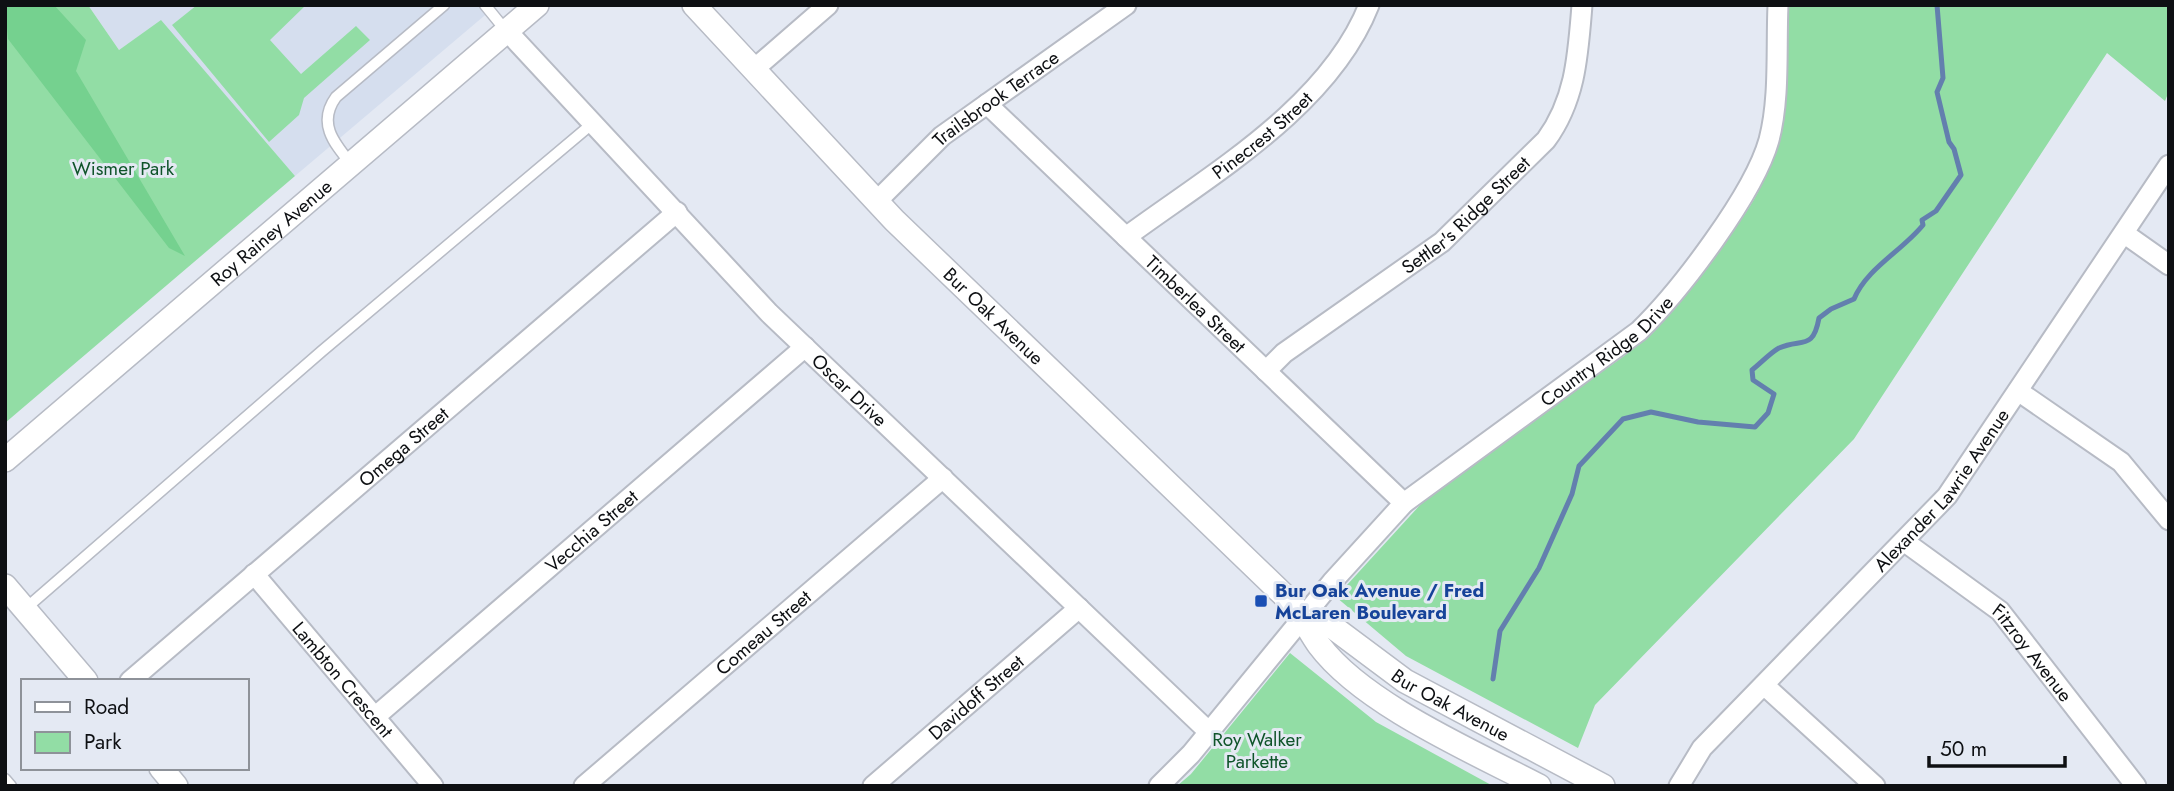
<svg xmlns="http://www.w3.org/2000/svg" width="2174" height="791" font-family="Jost,sans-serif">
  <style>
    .built { fill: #d5deee }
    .green { fill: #92dda5 }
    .forest { fill: #75d18f }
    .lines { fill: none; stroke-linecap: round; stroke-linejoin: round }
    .stream { stroke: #637fae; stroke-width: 5 }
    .service-casing { stroke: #b7bbc5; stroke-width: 13 }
    .minor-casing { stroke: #b7bbc5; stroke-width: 23 }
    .tertiary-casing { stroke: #b7bbc5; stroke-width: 26 }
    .service { stroke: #fff; stroke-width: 10 }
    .minor { stroke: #fff; stroke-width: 19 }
    .tertiary { stroke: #fff; stroke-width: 23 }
    .transit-dot { fill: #1a4fb4; stroke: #e4e9f3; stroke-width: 2.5 }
    .labels { text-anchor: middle; stroke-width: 6; stroke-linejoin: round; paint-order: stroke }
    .street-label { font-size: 19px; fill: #0e1013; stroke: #e4e9f3 }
    .park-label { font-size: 19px; fill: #0f542a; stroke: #e4e9f3 }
    .transit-label { font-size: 19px; font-weight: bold; fill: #164399; stroke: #e4e9f3; text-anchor: start }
  </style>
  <rect width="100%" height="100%" fill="#e4e9f3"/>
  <path class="built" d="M88 5H497L295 176 161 21 119 50Z"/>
  <g class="green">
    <path d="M5 5H88L119 50 161 20 295 176 5 423Z"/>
    <path d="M197 5H306L270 40 301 74 356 26 370 40 304 98 299 115 269 142 172 25Z"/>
    <path d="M1789 5H2169V91L2165 101 2107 53 1854 439 1595 705 1578 748 1406 656 1336 597 1431 493 1624 356C1657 331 1680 300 1705 266 1723 242 1744 219 1758 192 1788 134 1787 70 1789 5Z"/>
    <path d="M1290 653 1376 722 1493 786H1177L1191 774Z"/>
  </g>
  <path class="forest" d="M5 5H54L86 40 76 71 185 256 169 248 8 39Z"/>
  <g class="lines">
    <path class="stream" d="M1493 679 1500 631 1539 568 1572 494 1579 466 1623 419 1651 412 1698 422 1755 427 1768 413 1774 394 1753 380 1752 370C1760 364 1770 353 1779 348 1802 338 1813 351 1819 318L1831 309 1854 299C1867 268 1902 251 1923 225L1922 220 1936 211 1961 175 1954 149 1949 142 1937 92 1943 78 1937 5"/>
    <g class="service-casing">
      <g id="service">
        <path d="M485 5 507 32"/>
        <path d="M351 164C334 143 317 123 336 97L444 5"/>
        <path d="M25 609 322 351 593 123"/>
        <path d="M5 779 11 786"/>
      </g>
    </g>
    <g class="minor-casing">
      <g id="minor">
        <path id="s1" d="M508 32 769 313 1209 732"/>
        <path d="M753 70 828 5"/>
        <path id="s2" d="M987 104 1404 503"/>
        <path id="s3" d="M876 202 942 136 1126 5"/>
        <path d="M2125 234 2169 265"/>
        <path id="s4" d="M1126 237C1210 175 1329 107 1369 5"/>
        <path id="s5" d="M1266 371 1284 353 1442 242 1546 140C1576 99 1578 54 1582 5"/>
        <path d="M2018 391 2121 462 2169 520"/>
        <path id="s6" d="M1905 542 2000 611 2136 786"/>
        <path id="s7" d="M254 574 433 786"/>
        <path id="s8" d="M130 681 677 212"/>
        <path d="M1764 685 1875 786"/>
        <path id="s9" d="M376 716 805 347"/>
        <path id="s10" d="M584 786 943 478"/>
        <path id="s11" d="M873 786 1079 608"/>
        <path id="s12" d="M1159 786 1191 754 1332 582 1404 503 1639 331C1680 291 1754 194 1769 140 1780 98 1776 49 1778 5"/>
        <path id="s13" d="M1679 786 1702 748 1947 496 2169 165"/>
      </g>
    </g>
    <g class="tertiary-casing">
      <g id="tertiary">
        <path id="s14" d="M694 5 894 220 1290 601C1302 615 1309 631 1319 645 1363 704 1474 752 1539 786"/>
        <path id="s15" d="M5 460 537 5"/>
        <path d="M5 586 86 681"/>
        <path id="s16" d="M1304 617 1334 628 1405 681 1603 786"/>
        <path d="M161 768 176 786"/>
      </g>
    </g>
    <use href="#service" class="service"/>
    <use href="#minor" class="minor"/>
    <use href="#tertiary" class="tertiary"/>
  </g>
  <rect class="transit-dot" x="1254" y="594" width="14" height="14" rx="3.5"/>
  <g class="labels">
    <g class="street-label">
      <text dy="7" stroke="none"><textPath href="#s3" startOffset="159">Trailsbrook Terrace</textPath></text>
      <text dy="7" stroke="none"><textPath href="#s4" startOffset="170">Pinecrest Street</textPath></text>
      <text dy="7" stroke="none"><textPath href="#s5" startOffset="254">Settler's Ridge Street</textPath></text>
      <text dy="7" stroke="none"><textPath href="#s15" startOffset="350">Roy Rainey Avenue</textPath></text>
      <text dy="7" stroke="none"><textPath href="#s2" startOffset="289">Timberlea Street</textPath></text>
      <text dy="7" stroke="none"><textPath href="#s14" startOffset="432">Bur Oak Avenue</textPath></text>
      <text dy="7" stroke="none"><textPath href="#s12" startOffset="628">Country Ridge Drive</textPath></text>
      <text dy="7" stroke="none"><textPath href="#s1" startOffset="495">Oscar Drive</textPath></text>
      <text dy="7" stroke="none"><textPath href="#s8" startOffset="360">Omega Street</textPath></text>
      <text dy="7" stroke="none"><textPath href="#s13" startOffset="397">Alexander Lawrie Avenue</textPath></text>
      <text dy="7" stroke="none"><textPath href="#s9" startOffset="284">Vecchia Street</textPath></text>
      <text dy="7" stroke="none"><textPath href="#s10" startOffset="236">Comeau Street</textPath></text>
      <text dy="7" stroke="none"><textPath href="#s6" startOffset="170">Fitzroy Avenue</textPath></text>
      <text dy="7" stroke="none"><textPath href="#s7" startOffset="138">Lambton Crescent</textPath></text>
      <text dy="7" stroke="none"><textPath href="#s11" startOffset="136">Davidoff Street</textPath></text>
      <text dy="7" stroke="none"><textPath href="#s16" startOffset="172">Bur Oak Avenue</textPath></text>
    </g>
    <g class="park-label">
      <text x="123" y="175">Wismer Park</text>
      <text x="1257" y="746">Roy Walker<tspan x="1257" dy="22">Parkette</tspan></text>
    </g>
    <g class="transit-label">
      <text x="1275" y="597">Bur Oak Avenue / Fred<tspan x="1275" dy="22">McLaren Boulevard</tspan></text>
    </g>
  </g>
  <rect width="2174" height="791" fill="none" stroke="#0e1013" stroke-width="14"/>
  <rect x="21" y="679" width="228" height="91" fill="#e4e9f3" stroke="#8e9299" stroke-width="2"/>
  <rect x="35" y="702" width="35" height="10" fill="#ffffff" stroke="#8e9299" stroke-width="2"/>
  <text x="84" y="714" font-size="21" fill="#0e1013">Road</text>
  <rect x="35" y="732" width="35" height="21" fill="#92dda5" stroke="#8e9299" stroke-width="2"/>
  <text x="84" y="749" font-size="21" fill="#0e1013">Park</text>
  <path d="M1929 756v10h136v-10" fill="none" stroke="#0e1013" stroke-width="3.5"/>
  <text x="1940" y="756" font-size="21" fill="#0e1013" stroke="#e4e9f3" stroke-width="5" paint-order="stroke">50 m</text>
</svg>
